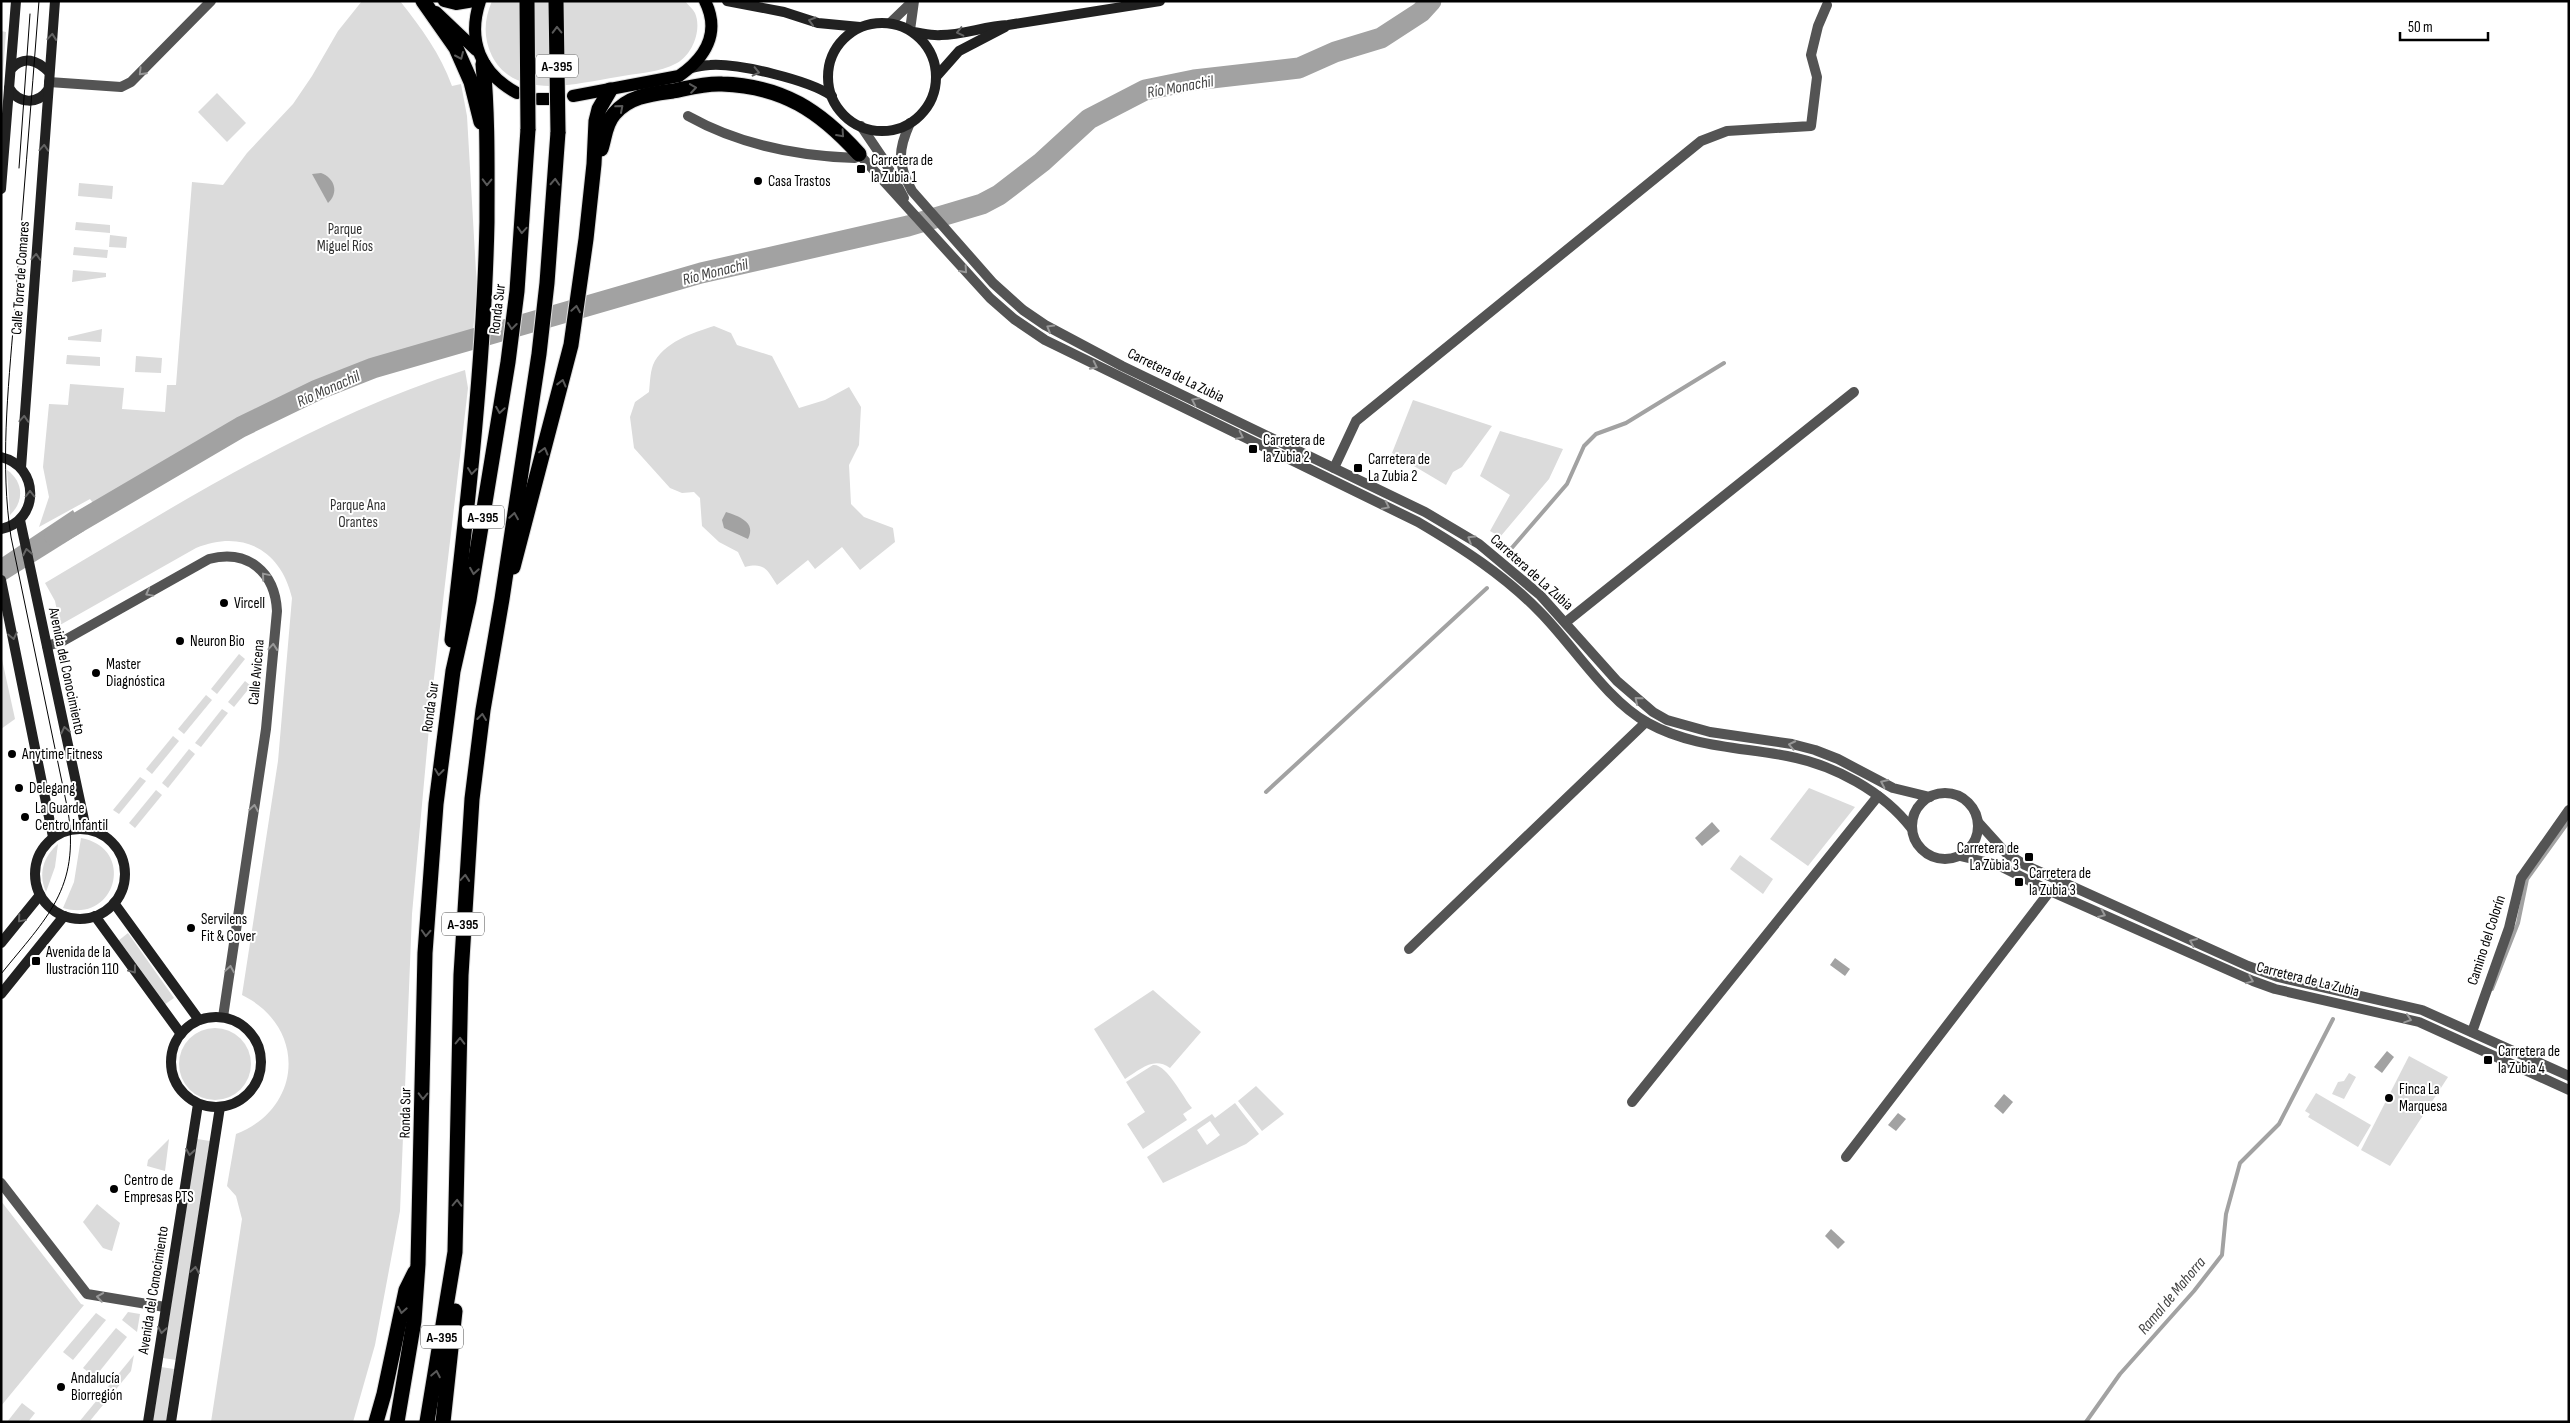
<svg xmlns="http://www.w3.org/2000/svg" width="2570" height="1423" font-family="'Sofia Sans Condensed',sans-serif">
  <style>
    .green { fill: #dbdbdb; fill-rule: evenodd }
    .water { fill: #a2a2a2 }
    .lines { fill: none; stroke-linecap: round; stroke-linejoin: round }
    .stream { stroke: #a2a2a2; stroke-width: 4 }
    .river { stroke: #a2a2a2; stroke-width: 21 }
    .primary-casing { stroke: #dbdbdb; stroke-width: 14 }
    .motorway-casing { stroke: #dbdbdb; stroke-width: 17 }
    .minor { stroke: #545454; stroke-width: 10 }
    .tertiary { stroke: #545454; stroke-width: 10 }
    .secondary { stroke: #212121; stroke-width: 10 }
    .primary { stroke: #000; stroke-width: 12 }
    .motorway { stroke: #000; stroke-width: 15 }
    .tram { stroke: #000; stroke-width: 1 }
    .motorway-bridge-casing { stroke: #dbdbdb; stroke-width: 17; stroke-linecap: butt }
    .motorway-bridge { stroke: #000; stroke-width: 15 }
    .oneway { stroke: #646464 }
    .oneway2 { stroke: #595959 }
    .oneway3 { stroke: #989898 }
    .poi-dot { fill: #000; stroke: #fff; stroke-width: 2 }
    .labels { text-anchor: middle; stroke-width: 4; stroke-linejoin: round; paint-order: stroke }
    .shield { fill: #fff; stroke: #4c4c4c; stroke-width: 1 }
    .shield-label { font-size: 14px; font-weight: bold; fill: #000 }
    .poi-label { font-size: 15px; fill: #000; stroke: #fff; text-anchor: start }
    .park-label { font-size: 15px; fill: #323232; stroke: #fff }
    .street-label { font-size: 15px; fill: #000; stroke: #fff }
    .water-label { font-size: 16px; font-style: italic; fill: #434343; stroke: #fff }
  </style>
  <rect width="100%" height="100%" fill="#fff"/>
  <g class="green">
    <path d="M362 1H400C422 29 440 53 452 86L461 84 467 116 477 289 473 331C439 342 405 351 372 363 274 399 184 453 93 503L90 499 39 527 49 497 43 467 49 404 68 405 70 384 124 388 122 409 165 412 167 385H176L192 182 223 185 247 153 293 104 312 76 338 31Z"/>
    <path d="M492 1H685C688 5 693 9 695 13 702 29 693 54 677 63 660 73 636 73 617 77 577 83 516 102 492 56 483 37 484 20 492 1Z"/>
    <path d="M1 31 6 32 1 99Z"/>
    <path d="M217 93 246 123 227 142 198 112Z"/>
    <path d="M79 183 113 186 112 199 78 196Z"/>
    <path d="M76 222 110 225V233L75 230Z"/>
    <path d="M110 235 127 237 126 248 109 247Z"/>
    <path d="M74 247 108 250 107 258 73 255Z"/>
    <path d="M73 270 106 273V277L72 282Z"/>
    <path d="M714 326 731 333 737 345 772 356 799 408 825 400 849 387 861 407 859 445 849 465 851 504 864 517 893 528 895 542 860 570 842 547 815 569 808 560 777 585C767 570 765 562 745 567L738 552 719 542 702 526 700 498 694 492 682 493 670 488 634 448 630 417 635 402 649 392C650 384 650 373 653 365 663 342 693 333 714 326Z"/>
    <path d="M102 329 101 342 68 340V337Z"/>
    <path d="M67 355 100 357V366L66 364Z"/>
    <path d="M136 356 162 358 161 373 135 372Z"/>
    <path d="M465 370 468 388 432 695 412 914 400 1211 375 1345 353 1422H211L242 1219 236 1196 227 1186 236 1134C303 1108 307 1027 242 995L278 761 292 598C281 550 243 529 196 548L60 625 55 601 45 583C180 503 315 417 465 370Z"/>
    <path d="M1413 400 1492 426 1462 467 1453 472 1446 485 1392 453Z"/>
    <path d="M1500 431 1563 449 1549 479 1500 537 1490 531 1510 495 1480 476Z"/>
    <path d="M7 470C23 481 25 501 10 515Z"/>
    <path d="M239 654 245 659 217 694 211 689Z"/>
    <path d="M1 655 15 719 1 729Z"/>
    <path d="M245 681 251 686 234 707 228 702Z"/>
    <path d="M206 695 212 700 184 734 178 729Z"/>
    <path d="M222 709 228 713 201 747 195 743Z"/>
    <path d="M173 736 179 741 152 774 146 769Z"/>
    <path d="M189 749 195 754 168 788 162 783Z"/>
    <path d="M140 777 146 781 119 814 113 810Z"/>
    <path d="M1809 788 1855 807 1808 866 1770 839Z"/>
    <path d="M156 790 162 795 135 828 129 823Z"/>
    <path d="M81 838C136 848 117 924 63 908L74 882Z"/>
    <path d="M58 844 55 867 46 892C38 874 43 857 58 844Z"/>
    <path d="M1740 855 1773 879 1763 894 1730 869Z"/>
    <path d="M128 933 174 998 164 1005 118 941Z"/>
    <path d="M1153 990 1201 1032 1170 1068C1153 1056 1140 1070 1125 1079L1094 1029Z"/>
    <circle cx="215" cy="1064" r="36"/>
    <path d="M2409 1056 2448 1077 2390 1166 2361 1150Z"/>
    <path d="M1153 1065C1166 1063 1183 1097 1192 1108L1183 1114 1187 1120 1143 1149 1127 1124 1145 1112 1126 1082Z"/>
    <path d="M2349 1073 2356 1077 2344 1099 2332 1094 2338 1082 2344 1081Z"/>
    <path d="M1256 1086 1284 1114 1262 1131 1238 1101Z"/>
    <path d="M2316 1093 2371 1125 2358 1147 2308 1117 2310 1114 2305 1111Z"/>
    <path d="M1235 1103 1259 1134 1246 1144 1163 1183 1147 1157 1212 1114 1215 1118ZM1210 1121 1220 1135 1207 1145 1197 1130Z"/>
    <path d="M169 1139 165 1171 147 1166 148 1160Z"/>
    <path d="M197 1139 210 1141 176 1360 163 1358Z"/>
    <path d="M1 1201 81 1304 84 1305 1 1406Z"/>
    <path d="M97 1204 120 1223 112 1251 103 1248 83 1222Z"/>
    <path d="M128 1312 140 1314 137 1332 122 1320Z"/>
    <path d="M96 1313 106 1320 73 1360 63 1352Z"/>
    <path d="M116 1328 127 1337 95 1377 83 1368Z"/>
    <path d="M134 1355 131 1371 89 1422H79Z"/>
    <path d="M161 1367 174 1369 166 1422H153Z"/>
    <path d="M22 1403 35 1413 28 1422H7Z"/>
  </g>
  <g class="water">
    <path d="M321 173C335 178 339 193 328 203L312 174Z"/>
    <path d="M73 510 84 531 1 583V558Z"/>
    <path d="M726 512C738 516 757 522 748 539L724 528 722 520Z"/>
    <path d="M1712 822 1720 831 1702 846 1695 838Z"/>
    <path d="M1835 958 1850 969 1845 976 1830 965Z"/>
    <path d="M2387 1051 2394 1057 2382 1073 2374 1067Z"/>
    <path d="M2004 1094 2013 1102 2003 1114 1994 1106Z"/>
    <path d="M1898 1113 1906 1119 1896 1131 1888 1125Z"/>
    <path d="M1831 1229 1845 1242 1838 1249 1825 1236Z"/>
  </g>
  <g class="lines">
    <g class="stream">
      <path d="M1510 550 1567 484 1584 446 1596 434 1626 423 1724 363"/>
      <path d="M1266 792 1487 588"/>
      <path d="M2492 989 2518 923 2527 879 2569 821"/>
      <path d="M2086 1422 2120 1374 2194 1291 2222 1255 2226 1214 2240 1163 2279 1124 2333 1019"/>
    </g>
    <path class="river" d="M55 536 241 427 317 390 373 368 701 273 908 226 982 204 999 195 1042 162 1089 119 1145 90 1194 80 1299 68 1335 52 1381 38 1421 12 1431 1"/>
    <g class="primary-casing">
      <g id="primary">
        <path d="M444 1 456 4 474 1"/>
        <path d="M480 1C467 40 480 73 517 93"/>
        <path d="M436 12 476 50"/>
        <path d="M573 96 679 76C705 58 721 33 705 1"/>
        <path d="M538 99H550"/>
      </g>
    </g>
    <g class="motorway-casing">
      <g id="motorway">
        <path d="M423 1 456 48 471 82 481 122"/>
        <path d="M601 149C605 137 605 124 614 114 629 96 651 94 673 91 688 88 706 83 722 84 783 86 820 111 859 154"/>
        <path d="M513 567 571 345 586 239 594 164 596 121 599 109 610 90"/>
        <path d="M452 640C468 501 484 363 487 222 487 169 488 117 483 64"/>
        <path d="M376 1422 384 1394 406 1290 415 1272"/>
        <path d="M397 1422 414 1321 418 1264 425 953 436 804 453 671 469 600 508 362 517 291 528 129"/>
        <path d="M427 1422 455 1252 461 975 472 799 483 710 502 599 539 354 547 283 558 132"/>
        <path d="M443 1422 455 1311"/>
      </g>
    </g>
    <g class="minor">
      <path d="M890 23 913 1"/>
      <path d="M910 30 914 1"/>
      <path d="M49 82 121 87 131 82 211 1"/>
      <path d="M688 116C738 144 798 156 855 158L859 154"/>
      <path d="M1334 468 1356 421 1701 141 1727 131 1811 126 1817 77 1811 55 1818 26 1827 5"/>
      <path d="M1566 622 1854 392"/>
      <path d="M1409 949 1646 722"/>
      <path d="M2472 1032 2509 928 2521 878 2569 810"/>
      <path d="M1632 1102 1878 796"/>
      <path d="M1846 1157 2050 891"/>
      <path d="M1 1183 87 1294 165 1307"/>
    </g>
    <g class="tertiary">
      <path d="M910 123C898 150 897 164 912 191L993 283 1023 310 1045 325 1122 366 1425 512 1479 544 1540 595 1617 681 1653 712 1667 720 1710 732 1792 744 1815 750 1838 759 1893 788 1930 797"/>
      <path d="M861 126 884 160 904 198"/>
      <path d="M859 154 990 298 1014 319 1045 340 1418 522C1462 548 1504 575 1540 612 1573 645 1607 701 1648 723 1691 747 1740 747 1787 756 1834 765 1883 791 1912 829"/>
      <path d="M47 646 63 641 209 559C248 549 275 572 277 611L266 729 223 1017"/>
      <circle cx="1945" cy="826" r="33"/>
      <path d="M1978 822 2006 853 2025 865 2248 966 2278 977 2422 1010 2569 1076"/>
      <path d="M1960 856 1998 865 2050 891 2253 981 2275 989 2419 1022 2569 1090"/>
    </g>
    <g class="secondary">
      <path d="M727 1 784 12 818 23 860 27"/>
      <circle cx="882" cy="77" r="54"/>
      <path d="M913 32C922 33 932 36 941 35 963 35 985 26 1008 25L1160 1"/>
      <path d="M691 68C697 67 704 65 710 65 738 63 809 80 832 96"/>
      <path d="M11 69C24 55 37 60 49 72"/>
      <path d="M936 77 959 51 1005 27"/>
      <path d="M9 88C19 104 37 105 48 90"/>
      <path d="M1 189 16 1"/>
      <path d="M1 457C40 466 40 521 1 529"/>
      <path d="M21 468 55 1"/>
      <path d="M20 520 86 829"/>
      <path d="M1 580 53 837"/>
      <circle cx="80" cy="874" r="45"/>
      <path d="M114 903 199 1020"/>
      <path d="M95 916 181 1034"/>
      <path d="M1 943 40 895"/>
      <path d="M1 994 64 916"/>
      <circle cx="216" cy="1062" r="45"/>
      <path d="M148 1422 198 1104"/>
      <path d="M171 1422 220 1107"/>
    </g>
    <use href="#primary" class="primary"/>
    <use href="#motorway" class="motorway"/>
    <g class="tram">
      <path d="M19 168 30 14"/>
      <path d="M1 974C47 917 80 889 68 811L11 537C0 466 8 390 14 318 22 213 31 107 39 1"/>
    </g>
    <g class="motorway-bridge-casing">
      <g id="motorway-bridge">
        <path d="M527 1 528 129"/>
        <path d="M556 1 558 132"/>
      </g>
    </g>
    <use href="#motorway-bridge" class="motorway-bridge"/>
  </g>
  <defs><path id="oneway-chevron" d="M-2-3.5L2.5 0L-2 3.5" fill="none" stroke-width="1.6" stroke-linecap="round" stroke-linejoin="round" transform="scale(1.25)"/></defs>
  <g class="oneway">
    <use href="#oneway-chevron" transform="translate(812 21) rotate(-163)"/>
    <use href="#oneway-chevron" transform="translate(960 32) rotate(167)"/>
    <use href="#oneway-chevron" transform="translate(52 37) rotate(-85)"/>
    <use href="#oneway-chevron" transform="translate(756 72) rotate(13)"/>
    <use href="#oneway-chevron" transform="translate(44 148) rotate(-86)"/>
    <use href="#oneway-chevron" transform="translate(36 257) rotate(-86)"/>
    <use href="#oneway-chevron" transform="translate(24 419) rotate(-86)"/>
    <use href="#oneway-chevron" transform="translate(30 494) rotate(-90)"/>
    <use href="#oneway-chevron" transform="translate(27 552) rotate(-101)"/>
    <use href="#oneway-chevron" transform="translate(13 636) rotate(78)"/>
    <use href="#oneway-chevron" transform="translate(65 730) rotate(-102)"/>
    <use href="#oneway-chevron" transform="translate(21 919) rotate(130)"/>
    <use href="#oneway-chevron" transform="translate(133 970) rotate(53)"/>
    <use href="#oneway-chevron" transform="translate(190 1152) rotate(99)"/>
    <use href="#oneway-chevron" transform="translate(195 1270) rotate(-81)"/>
    <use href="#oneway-chevron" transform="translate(162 1330) rotate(99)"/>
  </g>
  <g class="oneway2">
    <use href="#oneway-chevron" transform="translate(557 30) rotate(-91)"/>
    <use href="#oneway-chevron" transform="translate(460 56) rotate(66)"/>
    <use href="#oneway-chevron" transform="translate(693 88) rotate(-8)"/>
    <use href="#oneway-chevron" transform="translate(620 108) rotate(-41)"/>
    <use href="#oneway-chevron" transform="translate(841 134) rotate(48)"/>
    <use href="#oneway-chevron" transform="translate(487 182) rotate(91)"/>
    <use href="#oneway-chevron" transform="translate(555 182) rotate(-87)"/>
    <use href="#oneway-chevron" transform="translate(522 230) rotate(94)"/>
    <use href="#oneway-chevron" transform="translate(576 309) rotate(-81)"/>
    <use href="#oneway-chevron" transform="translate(512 326) rotate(97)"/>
    <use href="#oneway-chevron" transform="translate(562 383) rotate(-76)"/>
    <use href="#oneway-chevron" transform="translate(500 410) rotate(99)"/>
    <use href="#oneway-chevron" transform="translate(544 451) rotate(-75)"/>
    <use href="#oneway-chevron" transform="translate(472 471) rotate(97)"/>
    <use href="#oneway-chevron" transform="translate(514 516) rotate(-81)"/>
    <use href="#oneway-chevron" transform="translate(474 571) rotate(99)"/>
    <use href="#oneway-chevron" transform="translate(482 717) rotate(-83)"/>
    <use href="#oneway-chevron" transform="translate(439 772) rotate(97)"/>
    <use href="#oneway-chevron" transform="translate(465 878) rotate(-85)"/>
    <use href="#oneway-chevron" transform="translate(426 933) rotate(93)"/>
    <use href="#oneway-chevron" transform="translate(460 1041) rotate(-89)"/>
    <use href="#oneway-chevron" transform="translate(423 1096) rotate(91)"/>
    <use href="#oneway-chevron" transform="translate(457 1203) rotate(-88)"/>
    <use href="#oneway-chevron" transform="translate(402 1310) rotate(100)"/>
    <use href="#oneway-chevron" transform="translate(436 1374) rotate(-79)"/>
  </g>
  <g class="oneway3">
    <use href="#oneway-chevron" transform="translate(142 72) rotate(134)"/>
    <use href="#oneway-chevron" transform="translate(964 270) rotate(48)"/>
    <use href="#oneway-chevron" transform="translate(1050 328) rotate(-149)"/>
    <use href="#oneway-chevron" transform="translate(1094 366) rotate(26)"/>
    <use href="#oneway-chevron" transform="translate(1195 401) rotate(-154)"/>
    <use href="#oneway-chevron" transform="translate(1240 436) rotate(26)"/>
    <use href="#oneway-chevron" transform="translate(1386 506) rotate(26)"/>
    <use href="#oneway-chevron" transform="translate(1471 539) rotate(-148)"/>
    <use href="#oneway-chevron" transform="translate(265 576) rotate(-130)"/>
    <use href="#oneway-chevron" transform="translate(149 593) rotate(151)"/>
    <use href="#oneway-chevron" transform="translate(273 647) rotate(-85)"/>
    <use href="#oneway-chevron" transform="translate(1638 700) rotate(-140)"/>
    <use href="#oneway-chevron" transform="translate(1792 745) rotate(-168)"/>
    <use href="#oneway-chevron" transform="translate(1884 783) rotate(-155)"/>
    <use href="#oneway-chevron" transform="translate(254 808) rotate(-81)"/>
    <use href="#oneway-chevron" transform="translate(2102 914) rotate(24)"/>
    <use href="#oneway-chevron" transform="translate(2193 942) rotate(-156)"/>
    <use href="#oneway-chevron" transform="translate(230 969) rotate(-81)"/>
    <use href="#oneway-chevron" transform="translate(2250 980) rotate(22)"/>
    <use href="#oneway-chevron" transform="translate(2408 1019) rotate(18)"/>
    <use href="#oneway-chevron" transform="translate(100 1297) rotate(-171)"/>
  </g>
  <g class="poi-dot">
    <rect x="856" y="164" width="10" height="10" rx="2.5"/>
    <circle cx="758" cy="181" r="5"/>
    <rect x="1248" y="444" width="10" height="10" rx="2.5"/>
    <rect x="1353" y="463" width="10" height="10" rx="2.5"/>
    <circle cx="224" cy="603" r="5"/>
    <circle cx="180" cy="641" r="5"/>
    <circle cx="96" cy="673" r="5"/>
    <circle cx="12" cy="754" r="5"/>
    <circle cx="19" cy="788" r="5"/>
    <circle cx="25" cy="817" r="5"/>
    <rect x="2024" y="852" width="10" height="10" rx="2.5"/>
    <rect x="2014" y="877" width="10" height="10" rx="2.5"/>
    <circle cx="191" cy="928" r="5"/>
    <rect x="31" y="956" width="10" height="10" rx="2.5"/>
    <rect x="2483" y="1055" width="10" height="10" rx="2.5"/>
    <circle cx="2389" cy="1098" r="5"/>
    <circle cx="114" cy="1189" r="5"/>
    <circle cx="61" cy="1387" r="5"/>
  </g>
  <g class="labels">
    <g class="shield">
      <rect x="536" y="54.5" width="42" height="23" rx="4"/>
      <rect x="462" y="505.5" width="42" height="23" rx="4"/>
      <rect x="442" y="912.5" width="42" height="23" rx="4"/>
      <rect x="421" y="1325.5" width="42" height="23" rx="4"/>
    </g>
    <g class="shield-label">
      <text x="557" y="71">A-395</text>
      <text x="483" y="522">A-395</text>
      <text x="463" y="929">A-395</text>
      <text x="442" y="1342">A-395</text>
    </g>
    <g class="poi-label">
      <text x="871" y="165">Carretera de<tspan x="871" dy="17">la Zubia 1</tspan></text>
      <text x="768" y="186">Casa Trastos</text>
      <text x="1263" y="445">Carretera de<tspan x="1263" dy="17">la Zubia 2</tspan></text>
      <text x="1368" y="464">Carretera de<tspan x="1368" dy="17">La Zubia 2</tspan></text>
      <text x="234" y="608">Vircell</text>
      <text x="190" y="646">Neuron Bio</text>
      <text x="106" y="669">Master<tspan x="106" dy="17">Diagnóstica</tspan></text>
      <text x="22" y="759">Anytime Fitness</text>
      <text x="29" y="793">Delegang</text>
      <text x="35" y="813">La Guarde<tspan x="35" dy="17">Centro Infantil</tspan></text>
      <text x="2019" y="853" text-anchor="end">Carretera de<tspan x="2019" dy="17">La Zubia 3</tspan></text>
      <text x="2029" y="878">Carretera de<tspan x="2029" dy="17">la Zubia 3</tspan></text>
      <text x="201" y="924">Servilens<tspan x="201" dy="17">Fit &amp; Cover</tspan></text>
      <text x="46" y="957">Avenida de la<tspan x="46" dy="17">Ilustración 110</tspan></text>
      <text x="2498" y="1056">Carretera de<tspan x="2498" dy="17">la Zubia 4</tspan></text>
      <text x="2399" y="1094">Finca La<tspan x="2399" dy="17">Marquesa</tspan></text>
      <text x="124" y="1185">Centro de<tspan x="124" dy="17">Empresas PTS</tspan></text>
      <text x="71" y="1383">Andalucía<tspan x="71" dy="17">Biorregión</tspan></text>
    </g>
    <g class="park-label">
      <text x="345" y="234">Parque<tspan x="345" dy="17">Miguel Ríos</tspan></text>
      <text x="358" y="510">Parque Ana<tspan x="358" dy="17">Orantes</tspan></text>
    </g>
    <g class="street-label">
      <text transform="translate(20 278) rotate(-86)" y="5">Calle Torre de Comares</text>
      <text transform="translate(497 309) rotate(-83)" y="5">Ronda Sur</text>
      <text transform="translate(1176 375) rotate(26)" y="5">Carretera de La Zubia</text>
      <text transform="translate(1532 572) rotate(42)" y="5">Carretera de La Zubia</text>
      <text transform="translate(67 671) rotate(78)" y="5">Avenida del Conocimiento</text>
      <text transform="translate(256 672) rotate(-85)" y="5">Calle Avicena</text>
      <text transform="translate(430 707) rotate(-82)" y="5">Ronda Sur</text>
      <text transform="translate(2486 940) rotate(-72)" y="5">Camino del Colorín</text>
      <text transform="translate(2308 979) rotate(14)" y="5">Carretera de La Zubia</text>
      <text transform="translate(405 1113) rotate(-89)" y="5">Ronda Sur</text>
      <text transform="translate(153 1290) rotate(-81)" y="5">Avenida del Conocimiento</text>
    </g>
    <g class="water-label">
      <text transform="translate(1180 86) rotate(-10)" y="6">Río Monachil</text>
      <text transform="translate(715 271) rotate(-14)" y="6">Río Monachil</text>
      <text transform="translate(328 388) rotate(-24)" y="6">Río Monachil</text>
      <text transform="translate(2171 1295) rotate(-50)" y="6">Ramal de Mahorra</text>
    </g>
  </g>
  <rect width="2570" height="1423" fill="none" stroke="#000000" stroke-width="5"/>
  <path d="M2400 32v8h88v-8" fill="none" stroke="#000000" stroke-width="2.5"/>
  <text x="2408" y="32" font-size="15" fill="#000000" stroke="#ffffff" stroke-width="4" paint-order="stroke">50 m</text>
</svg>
